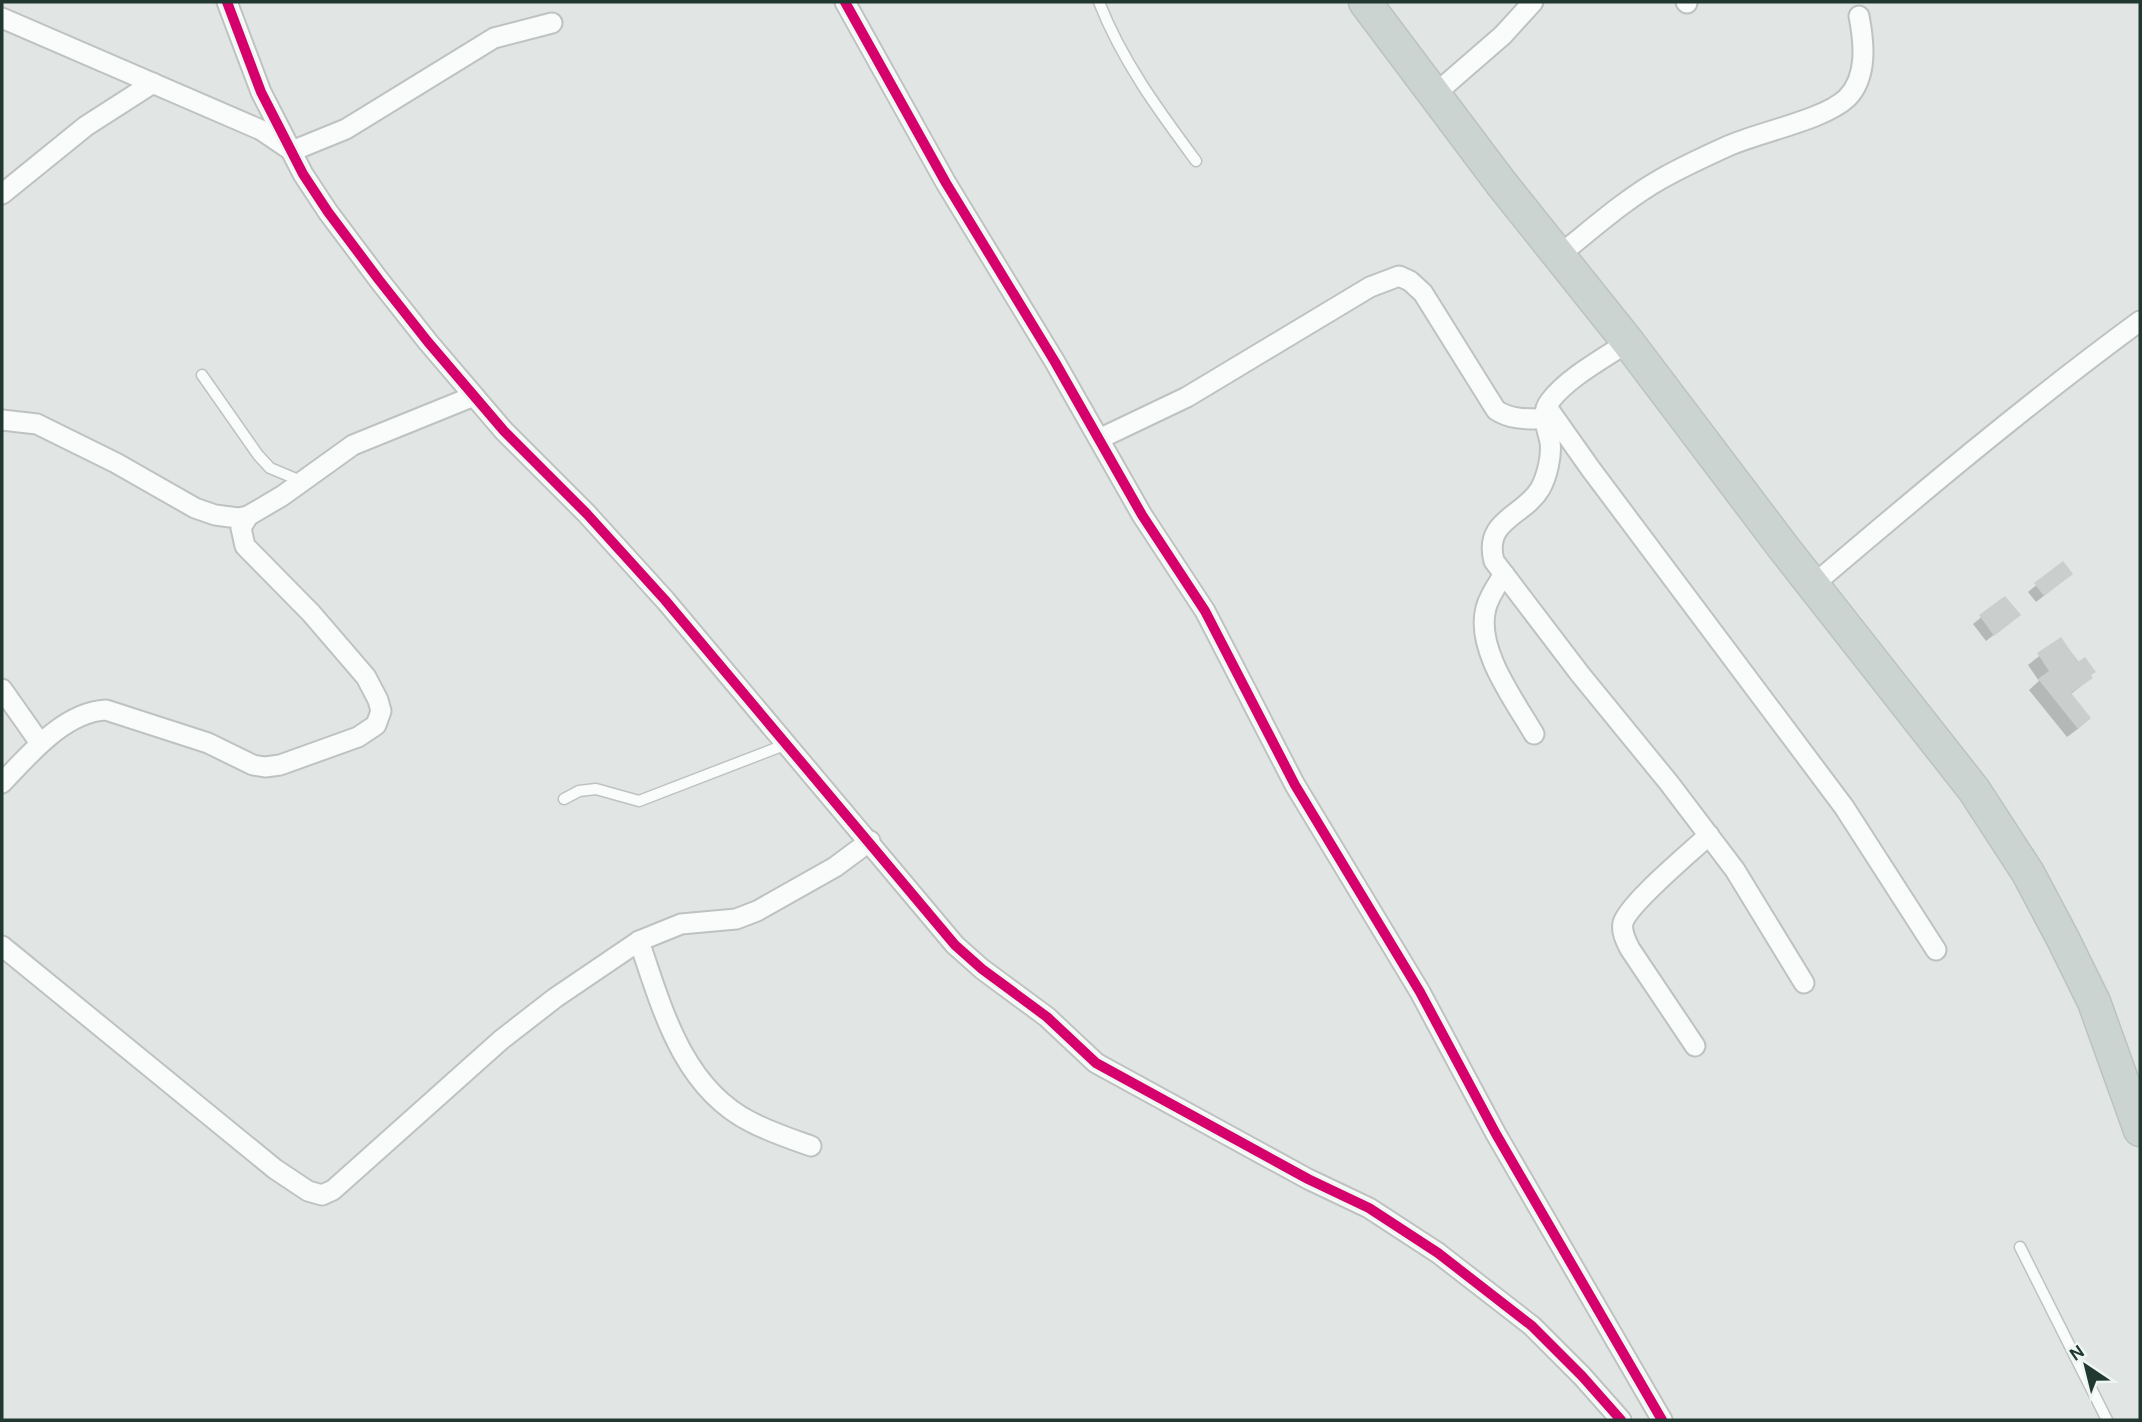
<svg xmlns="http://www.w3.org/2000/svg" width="2142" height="1422" font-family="Karla,sans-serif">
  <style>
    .shadow { fill: #0003 }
    .building { fill: #cacfcd }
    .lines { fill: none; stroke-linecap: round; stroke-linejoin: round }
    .lane-casing { stroke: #bec3c1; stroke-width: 13 }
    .street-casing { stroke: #bec3c1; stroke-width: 23 }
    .primary-casing { stroke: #bbc3c0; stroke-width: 35 }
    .lane { stroke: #fafbfb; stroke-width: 10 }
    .street { stroke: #fafbfb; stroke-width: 19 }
    .primary { stroke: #ccd4d1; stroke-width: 32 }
    .cycleway-casing { stroke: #eef6f2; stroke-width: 15 }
    .cycleway { stroke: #d6006c; stroke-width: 10 }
  </style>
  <rect width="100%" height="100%" fill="#e1e6e4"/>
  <g class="shadow">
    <path d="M2063 563 2064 580 2036 602 2028 592Z"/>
    <path d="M2005 598 2019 615 1986 641 1973 624Z"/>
    <path d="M2061 639 2091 678 2070 695 2079 728 2067 737 2029 690 2039 681 2028 665Z"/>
  </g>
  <g class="building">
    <path d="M2063 561 2073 574 2044 596 2034 583Z"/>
    <path d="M2005 596 2021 615 1994 636 1979 615Z"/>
    <path d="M2061 637 2078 662 2085 657 2096 672 2091 675 2093 678 2071 693 2091 718 2078 729 2038 679 2049 671 2037 653Z"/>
  </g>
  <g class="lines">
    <g class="lane-casing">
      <g id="lane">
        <path d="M1099 2C1122 61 1159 111 1196 161"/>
        <path d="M202 375 258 455 270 468 301 481"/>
        <path d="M564 799 579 791 596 789 639 801 787 744"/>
        <path d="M2020 1247 2107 1420"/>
      </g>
    </g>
    <g class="street-casing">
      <g id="street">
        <path d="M227 2 261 92 303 174 328 212 379 280 428 342 504 431 587 514 665 600 955 945 982 969 1047 1017 1096 1063 1308 1179 1369 1208 1438 1253 1532 1326 1582 1376 1621 1420"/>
        <path d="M845 2 946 183 1055 362 1142 515 1205 611 1295 785 1420 992 1496 1134 1662 1420"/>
        <path d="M1686 2 1687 3"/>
        <path d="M2 18 261 130 289 149"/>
        <path d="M1435 94 1503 35 1533 2"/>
        <path d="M292 151 346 129 494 38 552 23"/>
        <path d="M2 194 86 126 153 83"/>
        <path d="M1558 256C1591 230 1624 200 1661 179 1682 167 1706 156 1728 146 1759 132 1824 120 1847 98 1868 77 1864 42 1859 16"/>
        <path d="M1628 342C1604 358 1567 378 1550 401 1540 414 1547 427 1550 442 1552 455 1547 477 1540 489 1524 516 1483 520 1494 561L1580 674 1669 783 1735 870 1804 983"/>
        <path d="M1547 407 1590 468 1844 807 1936 950"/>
        <path d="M2 420 37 424 116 463 195 508 215 515 238 518 248 516 282 496 353 445 474 396"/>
        <path d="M1099 439 1187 397 1370 287 1399 276 1410 281 1423 293 1496 410C1511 420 1527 419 1545 419"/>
        <path d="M1504 574C1497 585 1489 596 1486 608 1475 649 1515 701 1534 734"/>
        <path d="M1813 585C1920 494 2027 404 2140 321"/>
        <path d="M2 689 40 743"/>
        <path d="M2 783C29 755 64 712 106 710L208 743 253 765 265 767 280 765 358 737 376 725 381 711 378 700 366 677 311 613 245 546 241 528 248 516"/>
        <path d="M639 941C662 1008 682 1087 751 1122 770 1132 791 1139 811 1146"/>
        <path d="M2 946 275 1169 308 1191 322 1195 333 1190 342 1182 501 1040 555 998 639 941 681 924 736 919 757 911 835 867 870 841"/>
        <path d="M1695 1046 1630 949C1626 941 1621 932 1623 923 1628 904 1692 851 1709 835"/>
      </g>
    </g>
    <g class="primary-casing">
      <path id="primary" d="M1365 2 1501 183 1628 342 1783 547 1974 790 2028 873 2063 939 2094 1002 2140 1130"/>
    </g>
    <use href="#lane" class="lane"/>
    <use href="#street" class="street"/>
    <use href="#primary" class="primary"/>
    <g class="cycleway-casing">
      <g id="cycleway">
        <path d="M227 2 261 92 303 174 328 212 379 280 428 342 504 431 587 514 665 600 955 945 982 969 1047 1017 1096 1063 1308 1179 1369 1208 1438 1253 1532 1326 1582 1376 1621 1420"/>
        <path d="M845 2 946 183 1055 362 1142 515 1205 611 1295 785 1420 992 1496 1134 1662 1420"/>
      </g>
    </g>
    <use href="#cycleway" class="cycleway"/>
  </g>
  <rect width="2142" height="1422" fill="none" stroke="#203830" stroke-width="7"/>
  <g transform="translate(2086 1366) rotate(325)" stroke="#eef6f2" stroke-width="5" paint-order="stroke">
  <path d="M0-5L12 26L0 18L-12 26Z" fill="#203830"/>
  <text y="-10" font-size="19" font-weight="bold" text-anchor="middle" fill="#203830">N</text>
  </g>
</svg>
